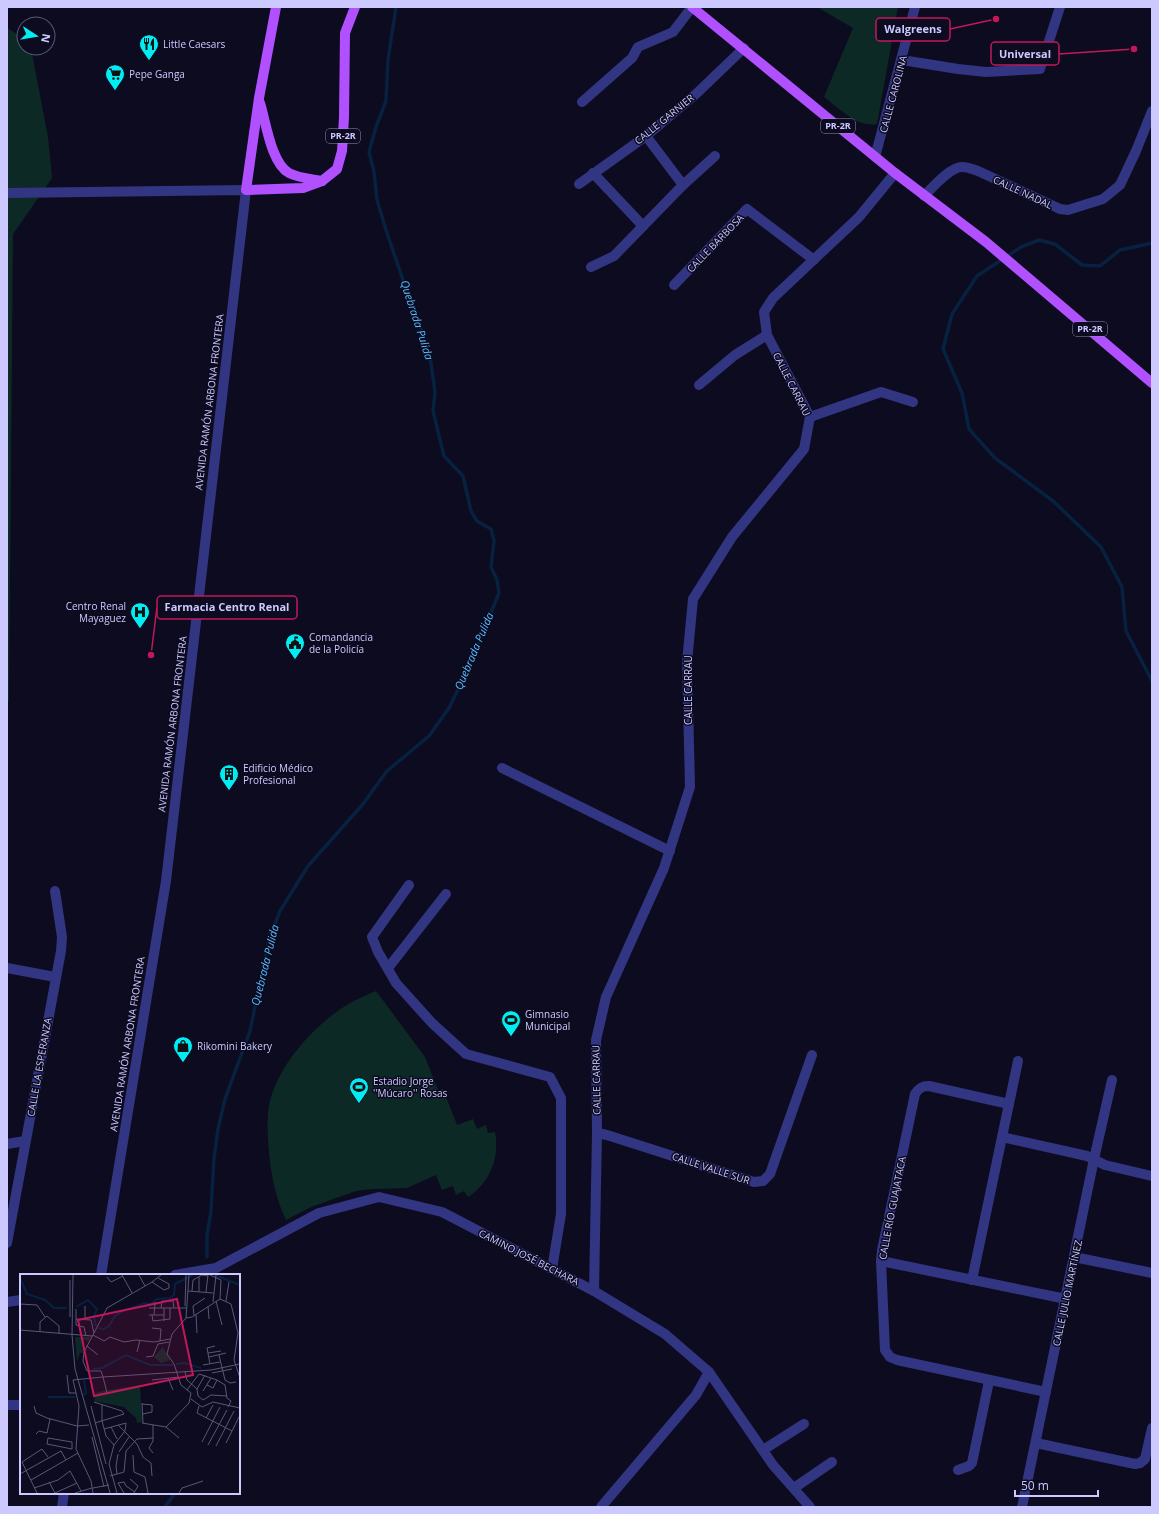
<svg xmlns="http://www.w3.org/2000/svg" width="1159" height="1514" font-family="'Open Sans',sans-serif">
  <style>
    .green { fill: #0d2926 }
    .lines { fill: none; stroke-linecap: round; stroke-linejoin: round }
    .stream { stroke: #072141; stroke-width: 3.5 }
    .street { stroke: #323582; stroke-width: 10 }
    .primary { stroke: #b150ff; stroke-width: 10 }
    .labels { text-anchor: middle; stroke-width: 3; stroke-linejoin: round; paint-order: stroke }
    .shield { fill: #0d0b1f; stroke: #9290bc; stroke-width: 1 }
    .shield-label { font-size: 9px; font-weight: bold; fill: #cbc9ff }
    .poi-label { font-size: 10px; fill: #cbc9ff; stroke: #0d0b1f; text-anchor: start }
    .street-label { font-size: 10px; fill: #cbc9ff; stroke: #0d0b1f }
    .water-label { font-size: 11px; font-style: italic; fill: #57bdff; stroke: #0d0b1f }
    .inset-river { fill: none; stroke: #072141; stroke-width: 2 }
    .inset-road { fill: none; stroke: #595779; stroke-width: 1 }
    .view { fill: #c2185b; fill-opacity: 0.15; stroke: #c2185b; stroke-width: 2 }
    .inset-edge { fill: none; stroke: #cbc9ff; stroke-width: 2 }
    .leader { fill: none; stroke: #c2185b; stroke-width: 1.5 }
    .callout-dot { fill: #c2185b; stroke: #0d0b1f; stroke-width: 1.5 }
    .callout { fill: #0d0b1f; stroke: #c2185b; stroke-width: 1.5 }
    .callout-label { font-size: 11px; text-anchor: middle; font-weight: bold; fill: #cbc9ff }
  </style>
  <rect width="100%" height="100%" fill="#0d0b1f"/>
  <g class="green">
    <path d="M817 7H898L877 124C857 128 839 108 824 97L853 28Z"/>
    <path d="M7 28 24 38V48H31L48 137 52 178 13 234 9 701H7Z"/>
    <path d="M376 991 425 1057 438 1090 443 1089 457 1125 473 1119 477 1129 486 1125 488 1133 495 1132C500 1157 490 1183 468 1197L464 1191 456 1195 453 1186 442 1190 436 1175 407 1188 373 1189 356 1191 311 1207 286 1220C276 1199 271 1175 269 1152 268 1139 267 1126 268 1113 272 1070 316 1021 354 1001 361 997 369 994 376 991Z"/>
  </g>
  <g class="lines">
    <g class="stream">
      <path d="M1152 243 1120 250 1100 266 1082 265 1055 244 1039 240 1021 247 977 276 952 314 943 349 962 393 969 429 995 458 1053 501 1101 547 1122 587 1126 631 1152 681"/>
      <path d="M207 1257V1236L211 1211 214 1158 218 1129 225 1099 250 1031 269 939 280 911 308 866 363 804 387 771 429 736 449 708 467 671 499 593 497 580 491 567 494 541 491 529 477 521 471 511 463 476 444 456 433 411 435 392 431 363 422 331 403 280 386 230 377 200 374 172 369 152 376 127 386 101 388 60 396 7"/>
      <path d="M165 1507 175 1493"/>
    </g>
    <g class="street">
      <path d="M902 60 958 69 986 72 1040 69 1060 7"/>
      <path d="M582 102 632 58 638 47 673 32 692 7"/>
      <path d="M646 136 683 185"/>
      <path d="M875 157 915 7"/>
      <path d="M593 173 643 226"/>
      <path d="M579 184 646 136 696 94 744 48"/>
      <path d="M7 193 246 190 166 881 101 1275"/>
      <path d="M924 196C932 188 950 167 962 167 968 167 972 169 978 171L1060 209 1068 210 1103 199 1120 185 1136 151 1152 111"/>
      <path d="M591 267 614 256 683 185 715 156"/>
      <path d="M674 285 747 209 814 260"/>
      <path d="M699 385 735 355 767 335"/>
      <path d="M810 417 881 392 913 402"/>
      <path d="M502 768 670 851"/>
      <path d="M409 885 372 937 378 952 396 983 432 1023 466 1054 550 1077 561 1098V1214L552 1269"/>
      <path d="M7 968 55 977"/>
      <path d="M388 968 446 894"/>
      <path d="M1009 1104 929 1086C922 1086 919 1088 915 1094L882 1250 881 1261 885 1350 890 1357 897 1360 1046 1392"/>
      <path d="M597 1133 607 1135 754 1182 763 1181 770 1174 812 1055"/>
      <path d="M1002 1137 1087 1156 1105 1165 1152 1176"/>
      <path d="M7 1144 25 1141"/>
      <path d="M7 1243 61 951 62 937 55 891"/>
      <path d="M1074 1257 1152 1273"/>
      <path d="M881 1261 1066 1299"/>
      <path d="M175 1275 216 1268 319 1213 379 1197 442 1212 594 1291 665 1334 709 1372 773 1465 810 1507"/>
      <path d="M972 1280 1018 1061"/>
      <path d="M594 1291 597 1133 596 1040 606 997 664 868 690 787 687 662 693 599 732 537 804 449 810 417 767 335 764 312 773 298 859 217 895 173"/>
      <path d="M7 1302 21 1300"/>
      <path d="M7 1405H21"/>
      <path d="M1036 1443 1135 1464 1140 1463 1145 1459 1152 1428"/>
      <path d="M763 1450 804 1424"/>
      <path d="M958 1470 969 1466 972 1463 989 1381"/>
      <path d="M794 1488 832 1462"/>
      <path d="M62 1507 64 1493"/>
      <path d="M601 1507 696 1395 709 1372"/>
      <path d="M1022 1507 1094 1159 1112 1080"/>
    </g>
    <g class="primary">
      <path d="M276 7 259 98 246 190 303 188 322 181 337 169 342 151 344 117 345 33 355 7"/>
      <path d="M692 7 895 173 986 242 1152 383"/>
      <path d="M260 103C266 122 271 163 289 173 298 178 312 179 322 181"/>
    </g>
  </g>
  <defs>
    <g id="restaurant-pin" transform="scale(1)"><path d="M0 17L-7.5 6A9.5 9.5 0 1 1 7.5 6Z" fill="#00edf4" stroke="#0d0b1f"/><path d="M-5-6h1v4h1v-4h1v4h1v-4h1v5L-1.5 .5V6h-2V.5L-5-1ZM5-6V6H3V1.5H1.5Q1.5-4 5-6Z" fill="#111"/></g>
    <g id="supermarket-pin" transform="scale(1)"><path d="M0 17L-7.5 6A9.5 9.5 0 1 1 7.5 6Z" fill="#00edf4" stroke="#0d0b1f"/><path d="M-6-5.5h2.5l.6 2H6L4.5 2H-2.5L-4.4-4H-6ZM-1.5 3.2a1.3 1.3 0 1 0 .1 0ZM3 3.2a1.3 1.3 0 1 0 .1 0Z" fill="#111"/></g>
    <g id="hospital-pin" transform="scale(1)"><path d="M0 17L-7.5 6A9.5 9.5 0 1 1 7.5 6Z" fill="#00edf4" stroke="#0d0b1f"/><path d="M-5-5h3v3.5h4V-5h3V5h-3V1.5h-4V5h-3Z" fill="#111"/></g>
    <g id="civic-pin" transform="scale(1)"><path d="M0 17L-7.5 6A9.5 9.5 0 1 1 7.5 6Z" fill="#00edf4" stroke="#0d0b1f"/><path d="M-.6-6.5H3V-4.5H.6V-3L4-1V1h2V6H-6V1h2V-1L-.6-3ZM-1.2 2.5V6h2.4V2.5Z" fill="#111"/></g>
    <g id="building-pin" transform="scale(1)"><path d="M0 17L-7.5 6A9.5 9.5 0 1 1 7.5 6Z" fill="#00edf4" stroke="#0d0b1f"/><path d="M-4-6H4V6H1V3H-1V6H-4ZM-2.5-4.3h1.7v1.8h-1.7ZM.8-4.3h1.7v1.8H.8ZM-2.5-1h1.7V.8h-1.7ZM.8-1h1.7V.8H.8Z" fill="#111"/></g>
    <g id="stadium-pin" transform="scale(1)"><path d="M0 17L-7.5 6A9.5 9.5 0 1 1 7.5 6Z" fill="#00edf4" stroke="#0d0b1f"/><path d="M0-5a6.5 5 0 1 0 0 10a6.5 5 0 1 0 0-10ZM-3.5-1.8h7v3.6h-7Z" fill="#111"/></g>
    <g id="shop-pin" transform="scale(1)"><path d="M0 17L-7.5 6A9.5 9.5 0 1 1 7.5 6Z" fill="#00edf4" stroke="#0d0b1f"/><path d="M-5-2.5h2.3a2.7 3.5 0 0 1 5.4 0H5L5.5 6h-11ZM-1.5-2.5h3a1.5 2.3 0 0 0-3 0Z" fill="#111"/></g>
  </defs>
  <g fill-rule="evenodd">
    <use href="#restaurant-pin" x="149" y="44"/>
    <use href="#supermarket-pin" x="115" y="74"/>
    <use href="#hospital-pin" x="140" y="612"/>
    <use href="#civic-pin" x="295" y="643"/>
    <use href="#building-pin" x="229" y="774"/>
    <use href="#stadium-pin" x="511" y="1020"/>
    <use href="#shop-pin" x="183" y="1046"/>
    <use href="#stadium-pin" x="359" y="1087"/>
  </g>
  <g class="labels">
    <g class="shield">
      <rect x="821" y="119" width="34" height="14" rx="3"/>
      <rect x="326" y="129" width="34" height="14" rx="3"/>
      <rect x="1073" y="322" width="34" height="14" rx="3"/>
    </g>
    <g class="shield-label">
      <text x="838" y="129">PR-2R</text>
      <text x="343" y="139">PR-2R</text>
      <text x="1090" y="332">PR-2R</text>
    </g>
    <g class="poi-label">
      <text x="163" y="48">Little Caesars</text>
      <text x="129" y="78">Pepe Ganga</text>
      <text x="126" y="610" text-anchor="end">Centro Renal<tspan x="126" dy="12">Mayaguez</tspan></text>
      <text x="309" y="641">Comandancia<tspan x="309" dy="12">de la Policía</tspan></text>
      <text x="243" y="772">Edificio Médico<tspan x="243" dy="12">Profesional</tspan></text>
      <text x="525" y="1018">Gimnasio<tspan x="525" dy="12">Municipal</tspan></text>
      <text x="197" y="1050">Rikomini Bakery</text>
      <text x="373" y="1085">Estadio Jorge<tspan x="373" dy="12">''Múcaro'' Rosas</tspan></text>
    </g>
    <g class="street-label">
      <text transform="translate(893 94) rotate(-75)" y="4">CALLE CAROLINA</text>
      <text transform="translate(664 119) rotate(-39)" y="4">CALLE GARNIER</text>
      <text transform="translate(1023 192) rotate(25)" y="4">CALLE NADAL</text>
      <text transform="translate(715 243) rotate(-46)" y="4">CALLE BARBOSA</text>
      <text transform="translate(792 384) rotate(63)" y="4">CALLE CARRAU</text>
      <text transform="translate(209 402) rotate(-83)" y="4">AVENIDA RAMÓN ARBONA FRONTERA</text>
      <text transform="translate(688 690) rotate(-90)" y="4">CALLE CARRAU</text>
      <text transform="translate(172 724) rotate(-83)" y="4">AVENIDA RAMÓN ARBONA FRONTERA</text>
      <text transform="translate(127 1044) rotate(-81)" y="4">AVENIDA RAMÓN ARBONA FRONTERA</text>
      <text transform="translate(39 1067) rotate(-80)" y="4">CALLE LA ESPERANZA</text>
      <text transform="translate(596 1080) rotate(-91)" y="4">CALLE CARRAU</text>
      <text transform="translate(711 1168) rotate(18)" y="4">CALLE VALLE SUR</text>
      <text transform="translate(892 1208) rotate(-79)" y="4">CALLE RÍO GUAJATACA</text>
      <text transform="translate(529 1257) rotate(27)" y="4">CAMINO JOSÉ BECHARA</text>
      <text transform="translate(1067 1293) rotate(-78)" y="4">CALLE JULIO MARTÍNEZ</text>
    </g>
    <g class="water-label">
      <text transform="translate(417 320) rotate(72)" y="4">Quebrada Pulida</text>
      <text transform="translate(474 651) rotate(-67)" y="4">Quebrada Pulida</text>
      <text transform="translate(265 965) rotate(-76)" y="4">Quebrada Pulida</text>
    </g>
  </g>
  <g transform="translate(20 1274)">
    <rect width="220" height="220" fill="#0d0b1f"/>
    <path d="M55 63H70L69 67 64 66 62 74 65 75 63 79H60L57 88ZM143 73 150 86 141 89 134 83ZM120 111 122 148 117 149 116 144 104 133 74 127 76 119 83 117Z" fill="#0d2926"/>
    <path class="inset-river" d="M195 1 220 11M0 4 7 20 25 26 34 34H47M56 33 68 26 77 35 74 42 76 52M78 54 84 55 89 52 95 42 105 36 125 29 131 30 137 25 150 24 154 21 155 10 173 1M156 90 165 89 181 94M73 95 82 94 106 81 130 91H153M63 121 66 119 64 106M28 123H55"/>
    <path class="inset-road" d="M53 1 52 61 55 95 90 219M102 1 112 19M119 1 125 12M190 1 201 6 200 25M87 3 91 8 103 2M132 8 144 16 149 14V10L138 4M168 17 193 19M172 17 173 6 182 1 188 2M179 18V3M186 18 188 1M196 27 202 51M206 27 209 8M193 28 196 1M0 30 17 31 25 43M211 30 218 59 214 86 220 104M65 32V45M165 32 166 1M188 32 189 45M129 34H167M141 34 142 27H153L154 34M144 34V47M56 35V51L64 53 66 62M129 41H144M132 41 133 47 150 45V34M134 41 135 28M174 41 173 32 185 24M176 41 177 59M50 43V6M166 44 172 43 200 25 211 30M166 44 169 1M56 45 71 46 74 59M132 54 141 55 140 67M0 56 72 62M20 58V48L27 42 39 52V60M73 61 84 67 90 63 104 68 116 66 134 68 150 65M67 72 78 81M117 78 120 66M188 79 201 77M199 81 205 106 210 109 216 108M126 83 133 82 138 70 149 68M189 83 206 79M190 90 187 74 195 72M183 91 200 88M165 97 167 106 177 115 178 122 183 126 191 121 207 122M192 99 212 95M47 101 49 119H56M148 104 153 116M132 106 159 103M187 111 193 114 197 106M177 115 185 101M167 116 179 100 197 106 205 111 207 124 211 127 208 133M183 117 191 104M87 119 83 103 191 96 220 90M171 125 182 133 193 128 220 134M74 128 102 137 104 140 75 149M122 129 123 149M82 130V147L86 162 94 171M122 130 132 131V138L123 140M14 132 16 139 27 144 57 152 69 151M71 132 86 190M179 132 177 139 212 157M186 144 193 131M122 149 146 153 169 129 171 119 161 111 154 90 147 80 152 60 166 44M98 151 117 170 123 183 131 189 132 202M91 153 97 165M146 153 159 164M84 155 106 149 105 157 94 171 89 190 97 219M16 160 19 157 27 159 30 145M72 163 84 213M28 164 52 168V175L27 170ZM182 168 200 133M206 169 220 141M188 171 207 136M196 172 214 137M99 178 109 163M133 179 129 174 133 167V151M113 181 114 198 125 203 128 219M0 200 41 177 46 186M97 200 96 192 98 180M90 202 104 198 106 177 117 165 133 164M110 205 118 212 114 219M11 206 58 179M29 208 35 219M14 214 38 206 50 197 61 217M73 214 89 211M17 219 2 188 22 175 28 183M35 219 57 209M55 219 72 214M73 219 71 207 56 175 59 132 53 106 83 103 81 97H67L63 87 64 78 87 34 132 8 141 1M104 219 98 209 104 208 106 212 115 218M159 219 162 214 183 207"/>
    <path class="view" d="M157 25 173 101 74 122 58 46Z"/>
    <rect width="220" height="220" class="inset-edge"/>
  </g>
  <path class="leader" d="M996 19L950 29M1134 49L1059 54M151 655L157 607"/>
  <g class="callout-dot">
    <circle cx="996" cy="19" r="4"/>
    <circle cx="1134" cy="49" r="4"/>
    <circle cx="151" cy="655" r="4"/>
  </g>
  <g class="callout">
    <rect x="876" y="18" width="74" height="23" rx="4"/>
    <rect x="991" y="42" width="68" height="23" rx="4"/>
    <rect x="157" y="596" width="140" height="23" rx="4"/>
  </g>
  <g class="callout-label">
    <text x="913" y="33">Walgreens</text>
    <text x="1025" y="58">Universal</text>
    <text x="227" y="611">Farmacia Centro Renal</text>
  </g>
  <rect width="1159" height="1514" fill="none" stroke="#cbc9ff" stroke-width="16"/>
  <g transform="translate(36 36) rotate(102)"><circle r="19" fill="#0d0b1f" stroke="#595779"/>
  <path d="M0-3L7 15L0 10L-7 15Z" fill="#00edf4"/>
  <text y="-6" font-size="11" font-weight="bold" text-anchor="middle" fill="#cbc9ff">N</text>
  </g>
  <path d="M1015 1490v6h83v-6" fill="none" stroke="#cbc9ff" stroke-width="2"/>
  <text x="1021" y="1490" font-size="12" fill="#cbc9ff" stroke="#0d0b1f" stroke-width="3" paint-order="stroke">50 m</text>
</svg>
